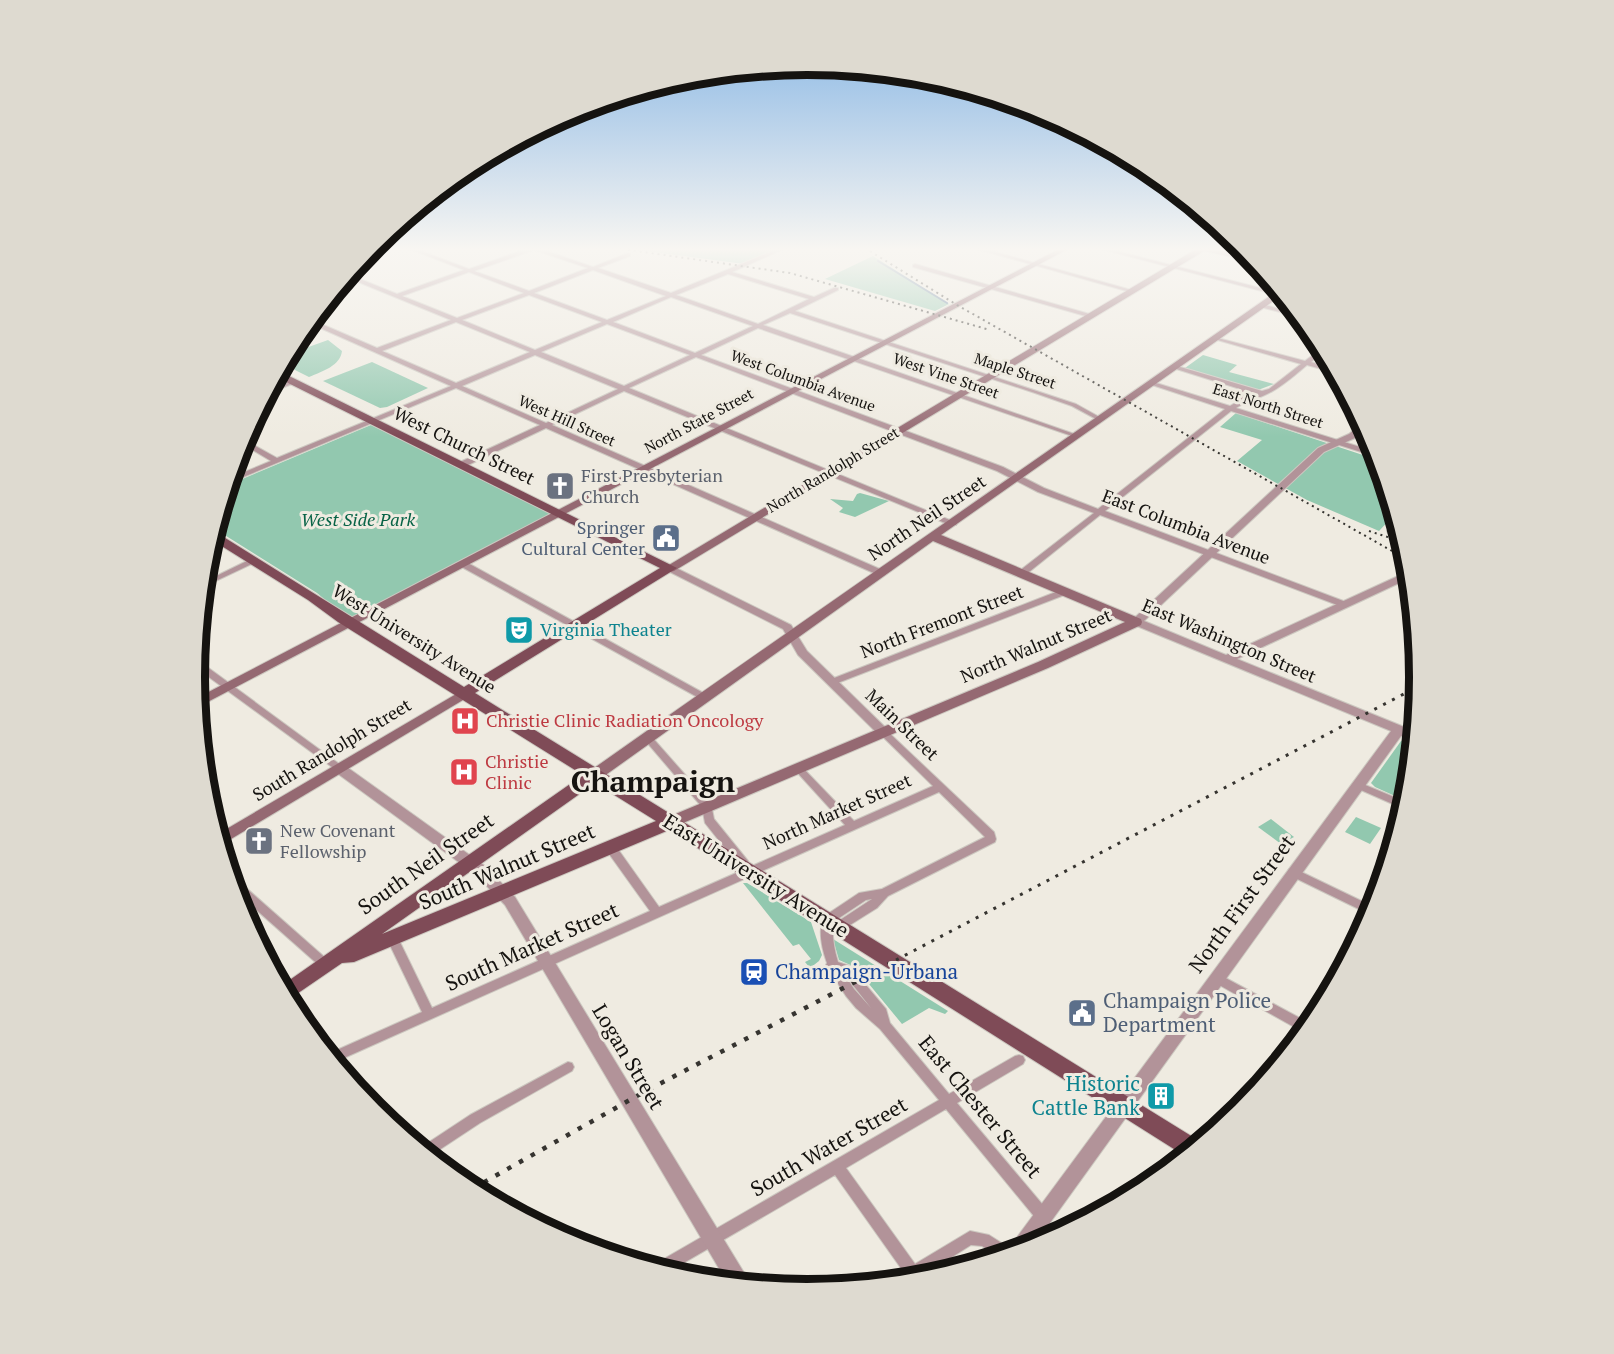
<svg xmlns="http://www.w3.org/2000/svg" width="1614" height="1354" font-family="'PT Serif',serif">
  <style>
    .green { fill: #92c8af }
    .lines { fill: none; stroke-linecap: round; stroke-linejoin: round }
    .stream { stroke: #5e7d9e; stroke-width: 2 }
    .minor-casing { stroke: #ccc8c0; stroke-width: 2 }
    .tertiary-casing { stroke: #ccc8c0; stroke-width: 2 }
    .secondary-casing { stroke: #ccc8c0; stroke-width: 2 }
    .primary-casing { stroke: #ccc8c0; stroke-width: 2 }
    .minor { fill: #b29399; fill-rule: evenodd }
    .tertiary { fill: #b29399; fill-rule: evenodd }
    .secondary { fill: #956972; fill-rule: evenodd }
    .primary { fill: #7f4b57; fill-rule: evenodd }
    .rail-far2 { stroke: #363430; stroke-width: 2; stroke-dasharray: 2 4; stroke-linecap: butt }
    .rail-far1 { stroke: #363430; stroke-width: 3; stroke-dasharray: 3 7; stroke-linecap: butt }
    .rail { stroke: #363430; stroke-width: 4.5; stroke-dasharray: 4.5 9; stroke-linecap: butt }
    .labels { text-anchor: middle; stroke-width: 6; stroke-linejoin: round; paint-order: stroke }
    .far-street-label { font-size: 15px; fill: #151310; stroke: #efebe1 }
    .street-label { font-size: 18px; fill: #151310; stroke: #efebe1 }
    .worship-label { font-size: 18px; fill: #5b616d; stroke: #efebe1; text-anchor: start }
    .park-label { font-size: 18px; font-style: italic; fill: #076346; stroke: #efebe1 }
    .service-label { font-size: 18px; fill: #4e5e75; stroke: #efebe1; text-anchor: end }
    .culture-label { font-size: 18px; fill: #0d838f; stroke: #efebe1; text-anchor: start }
    .health-label { font-size: 18px; fill: #be3a42; stroke: #efebe1; text-anchor: start }
    .near-street-label { font-size: 21px; fill: #151310; stroke: #efebe1 }
    .near-transit-label { font-size: 21px; fill: #164399; stroke: #efebe1; text-anchor: start }
    .near-service-label { font-size: 21px; fill: #4e5e75; stroke: #efebe1; text-anchor: start }
    .near-culture-label { font-size: 21px; fill: #0d838f; stroke: #efebe1; text-anchor: end }
    .town-label { font-size: 30px; font-weight: bold; fill: #151310; stroke: #efebe1 }
    .rim { fill: none; stroke: #151310; stroke-width: 8 }
  </style>
  <rect width="100%" height="100%" fill="#efebe1"/>
  <g class="green">
    <path d="M623 248H784L744 264Z"/>
    <path d="M873 256 949 304 935 311 825 279Z"/>
    <path d="M328 340 342 351C340 366 323 371 309 377L283 364 289 354Z"/>
    <path d="M1203 355 1237 365 1229 372 1274 384 1258 390 1185 368Z"/>
    <path d="M372 362 428 388 387 407 380 408 323 381Z"/>
    <path d="M1236 413 1378 460 1395 514 1379 531 1307 500 1237 461 1262 440 1220 427Z"/>
    <path d="M371 425 551 514 348 619 317 593 215 529 228 485Z"/>
    <path d="M860 493 889 501 855 517 839 512 843 508 830 499 853 501 857 494Z"/>
    <path d="M1410 738 1413 739 1406 801 1375 787 1371 783 1401 741Z"/>
    <path d="M1356 817 1381 828 1370 844 1345 832Z"/>
    <path d="M1271 819 1294 837 1281 844 1258 827Z"/>
    <path d="M743 883H747L811 922 822 955 819 961 810 968 805 962 811 959 799 944 793 946Z"/>
    <path d="M833 939 948 1011 945 1014 929 1008 902 1024 855 967 839 960Z"/>
  </g>
  <g class="lines">
    <path class="stream" d="M878 261 947 303"/>
    <g class="minor-casing">
      <g id="minor">
        <path d="M371 248H378L368 251Z"/>
        <path d="M407 248H413L469 269 529 248H538L593 267 628 253 630 254V256L598 268 671 293 780 248H786L732 272 814 297 834 288H838V290L795 311 1076 404 1103 419 1102 420H1098L1072 406 1035 393 790 313 763 325 1080 436 1077 438 1075 437 758 328 701 355 1003 467 1044 488 1098 509 1225 409 1149 384V382H1153L1230 406 1240 400 1243 393 1240 389 1173 368V366H1177L1262 391 1269 389 1301 364 1214 339V337L1305 361 1322 348 1324 352 1311 362 1333 369 1336 373 1307 365C1296 374 1284 385 1271 392 1261 398 1247 401 1236 408L1376 452 1377 457 1231 411 1105 511 1346 602 1347 604 1346 606H1340L1100 515 1024 576H1018L1017 574 1018 572 1094 513 1038 492 997 471 696 357 629 388 957 523 956 525H950L624 391 552 425 882 570 883 572 882 574H876L546 428 464 467H458V463L540 425 456 388 229 483 230 478 271 461 241 443 243 439 277 458 451 386 309 323 312 320 377 348 451 320 346 277 350 275 397 294 464 270ZM534 250 588 268 529 291 474 271ZM593 270 666 296 607 320 534 293ZM469 272 524 293 457 318 402 296ZM728 274 809 299 758 324 676 295ZM529 295 602 322 535 350 462 320ZM671 297 753 326 695 353 613 322ZM456 322 530 352 456 383 382 351ZM607 324 690 355 624 386 541 352ZM535 355 618 389 546 423 462 386ZM1248 391 1256 394 1248 397 1249 393Z"/>
        <path d="M973 248H981L1135 291 1130 292Z"/>
        <path d="M1097 248H1105L1280 293 1282 294 1277 295Z"/>
        <path d="M915 264 1093 315 1094 316 1089 317 913 267V265Z"/>
        <path d="M1262 304 1297 314 1300 317 1260 307 1259 306Z"/>
        <path d="M292 381 297 382 267 394 270 389Z"/>
        <path d="M1394 522H1397L1398 527 1394 533H1388L1387 531Z"/>
        <path d="M251 559H254L258 561 203 587 204 582Z"/>
        <path d="M460 562H466L707 695 709 697 707 699H701L460 566 459 564Z"/>
        <path d="M1061 590H1067L1068 592 1067 594 835 684 832 685 827 682 829 680Z"/>
        <path d="M196 660 199 661 342 766 344 768 342 770H336L195 667Z"/>
        <path d="M883 729 886 730 994 832 996 839 995 842 888 896 877 908 842 930 838 931 834 930 832 927 834 924 872 899 866 900 833 922C832 936 834 949 838 962L850 966 886 1009 890 1023 949 1094 1015 1056 1019 1055 1023 1056 1025 1060 1023 1064 957 1103 1048 1211 1050 1216 1048 1221 1043 1223 1038 1221 946 1109 846 1168 915 1264 970 1231 989 1235 1011 1249 1012 1252 997 1256 982 1246 971 1245 917 1279 895 1281 897 1275 903 1271 835 1175 668 1272 654 1267 655 1264 939 1100 880 1029 856 1008 846 996 826 965 827 963C822 949 818 932 823 917L859 893 882 889 985 837 939 792 335 1062 328 1054 422 1012 387 939 389 936 393 935 397 936 432 1008 650 911 607 851 606 848 607 845H615L659 907 845 825 795 770 793 768 795 766H801L854 821 933 786 880 734 878 732ZM845 975 871 1008 854 989Z"/>
        <path d="M647 734 650 735 711 804 714 819 748 861 749 864 748 867 744 868 740 867 705 823 702 807 644 739 642 737Z"/>
        <path d="M1358 782 1406 802 1404 809 1354 787 1353 785 1354 783Z"/>
        <path d="M1293 868 1374 907 1371 915 1289 875 1288 872 1289 869Z"/>
        <path d="M231 878 236 879 330 962 332 965 330 968 326 970 322 968 235 891Z"/>
        <path d="M1216 973 1220 975 1311 1024 1304 1032H1303L1212 981 1210 978 1212 975Z"/>
        <path d="M568 1062 572 1063 574 1067 572 1071 480 1123 430 1156 420 1148 470 1115Z"/>
      </g>
    </g>
    <g class="tertiary-casing">
      <g id="tertiary">
        <path d="M1361 424H1363L1366 429 1355 438 1324 452 1144 621 1226 655 1409 571 1410 578 1237 659 1414 731 1413 740 1401 736 1034 1245 1011 1252 1012 1244 1391 731 1132 624 1130 622 1318 448 1349 434Z"/>
        <path d="M670 565 791 625 807 651 887 729 889 732 887 735H879L798 655 783 629 666 570 665 568Z"/>
        <path d="M339 764 344 765 485 866 515 897 746 1276 748 1284 727 1282 505 905 475 874 334 771 332 768 334 765Z"/>
      </g>
    </g>
    <g class="secondary-casing">
      <g id="secondary">
        <path d="M1061 248H1070L198 707 197 698Z"/>
        <path d="M1198 248H1211L1251 257 1255 262 1204 251 674 571 670 572 664 568Z"/>
        <path d="M1277 291 1282 295 941 535 1141 619 1142 622 1141 625 1048 668 676 826H666L663 822 666 818 1038 662 1125 622 933 541 600 779H590L588 775 590 771C818 610 1048 452 1277 291Z"/>
        <path d="M463 690 470 694 468 697 221 845 218 834Z"/>
      </g>
    </g>
    <g class="primary-casing">
      <path id="primary" d="M279 371 677 568 475 693 1201 1142 1185 1156 669 830 354 962 342 963 288 1000 281 986 583 775 338 622 308 600 212 540 214 531 464 687 660 568 276 377ZM595 783 656 821 382 934Z"/>
    </g>
    <use href="#minor" class="minor"/>
    <use href="#tertiary" class="tertiary"/>
    <use href="#secondary" class="secondary"/>
    <use href="#primary" class="primary"/>
    <g class="rail-far2">
      <path d="M616 248 790 273 990 330"/>
      <path d="M865 248 957 305 1408 560"/>
      <path d="M1369 531 1403 542"/>
    </g>
    <path class="rail-far1" d="M896 960 1419 686"/>
    <path class="rail" d="M472 1189 644 1092 899 959"/>
  </g>
  <linearGradient id="sky" x2="0" y2="1"><stop stop-color="#7db0e3"/><stop offset="0.57" stop-color="#f8f6f2"/><stop offset="1" stop-color="#f8f6f2" stop-opacity="0"/></linearGradient>
  <rect width="1614" height="437" fill="url(#sky)"/>
  <defs>
    <g id="church-square" transform="scale(1.5)"><rect x="-9" y="-9" width="18" height="18" rx="4" fill="#6b7280" stroke="#efebe1"/><path d="M-1.2-6h2.4v3.5h3.3v2.4h-3.3V6h-2.4V-.1h-3.3v-2.4h3.3Z" fill="#fff"/></g>
    <g id="civic-square" transform="scale(1.5)"><rect x="-9" y="-9" width="18" height="18" rx="4" fill="#5c6f8a" stroke="#efebe1"/><path d="M-.6-6.5H3V-4.5H.6V-3L4-1V1h2V6H-6V1h2V-1L-.6-3ZM-1.2 2.5V6h2.4V2.5Z" fill="#fff"/></g>
    <g id="theatre-square" transform="scale(1.5)"><rect x="-9" y="-9" width="18" height="18" rx="4" fill="#0f9aa8" stroke="#efebe1"/><path d="M-5-5.5Q0-4 5-5.5V0Q5 5 0 6Q-5 5-5 0ZM-3.3-2.5H-1v1.5H-3.3ZM1-2.5H3.3v1.5H1ZM-2.8 1Q0 5.5 2.8 1Z" fill="#fff"/></g>
    <g id="hospital-square" transform="scale(1.5)"><rect x="-9" y="-9" width="18" height="18" rx="4" fill="#e0444e" stroke="#efebe1"/><path d="M-5-5h3v3.5h4V-5h3V5h-3V1.5h-4V5h-3Z" fill="#fff"/></g>
    <g id="station-square" transform="scale(1.5)"><rect x="-9" y="-9" width="18" height="18" rx="4" fill="#1a4fb4" stroke="#efebe1"/><path d="M-3-6H3Q5-6 5-4V2Q5 4 3 4L4.5 6H3L1.5 4h-3L-3 6H-4.5L-3 4Q-5 4-5 2V-4Q-5-6-3-6ZM-3.5-4v3h7v-3ZM-3.5 1v1.5H-2V1ZM2 1v1.5H3.5V1Z" fill="#fff"/></g>
    <g id="building-square" transform="scale(1.5)"><rect x="-9" y="-9" width="18" height="18" rx="4" fill="#0f9aa8" stroke="#efebe1"/><path d="M-4-6H4V6H1V3H-1V6H-4ZM-2.5-4.3h1.7v1.8h-1.7ZM.8-4.3h1.7v1.8H.8ZM-2.5-1h1.7V.8h-1.7ZM.8-1h1.7V.8H.8Z" fill="#fff"/></g>
  </defs>
  <g fill-rule="evenodd">
    <use href="#church-square" x="560" y="486"/>
    <use href="#civic-square" x="666" y="538"/>
    <use href="#theatre-square" x="519" y="630"/>
    <use href="#hospital-square" x="465" y="721"/>
    <use href="#hospital-square" x="464" y="772"/>
    <use href="#church-square" x="259" y="841"/>
    <use href="#station-square" x="754" y="972"/>
    <use href="#civic-square" x="1082" y="1013"/>
    <use href="#building-square" x="1161" y="1096"/>
  </g>
  <g class="labels">
    <g class="far-street-label">
      <text transform="translate(1015 371) rotate(18)" y="5">Maple Street</text>
      <text transform="translate(946 376) rotate(19)" y="5">West Vine Street</text>
      <text transform="translate(803 381) rotate(20)" y="5">West Columbia Avenue</text>
      <text transform="translate(1268 406) rotate(18)" y="5">East North Street</text>
      <text transform="translate(567 421) rotate(24)" y="5">West Hill Street</text>
      <text transform="translate(699 421) rotate(-28)" y="5">North State Street</text>
      <text transform="translate(833 470) rotate(-31)" y="5">North Randolph Street</text>
    </g>
    <g class="street-label">
      <text transform="translate(464 446) rotate(26)" y="6">West Church Street</text>
      <text transform="translate(927 518) rotate(-34)" y="6">North Neil Street</text>
      <text transform="translate(1186 527) rotate(21)" y="6">East Columbia Avenue</text>
      <text transform="translate(942 622) rotate(-21)" y="6">North Fremont Street</text>
      <text transform="translate(414 639) rotate(32)" y="6">West University Avenue</text>
      <text transform="translate(1229 641) rotate(23)" y="6">East Washington Street</text>
      <text transform="translate(1036 646) rotate(-23)" y="6">North Walnut Street</text>
      <text transform="translate(902 725) rotate(44)" y="6">Main Street</text>
      <text transform="translate(332 750) rotate(-31)" y="6">South Randolph Street</text>
      <text transform="translate(837 812) rotate(-24)" y="6">North Market Street</text>
    </g>
    <g class="worship-label">
      <text x="581" y="482">First Presbyterian<tspan x="581" dy="21">Church</tspan></text>
      <text x="280" y="837">New Covenant<tspan x="280" dy="21">Fellowship</tspan></text>
    </g>
    <g class="park-label">
      <text x="358" y="526">West Side Park</text>
    </g>
    <g class="service-label">
      <text x="645" y="534">Springer<tspan x="645" dy="21">Cultural Center</tspan></text>
    </g>
    <g class="culture-label">
      <text x="540" y="636">Virginia Theater</text>
    </g>
    <g class="health-label">
      <text x="486" y="727">Christie Clinic Radiation Oncology</text>
      <text x="485" y="768">Christie<tspan x="485" dy="21">Clinic</tspan></text>
    </g>
    <g class="near-street-label">
      <text transform="translate(426 864) rotate(-35)" y="7">South Neil Street</text>
      <text transform="translate(507 867) rotate(-23)" y="7">South Walnut Street</text>
      <text transform="translate(756 876) rotate(32)" y="7">East University Avenue</text>
      <text transform="translate(1242 904) rotate(-54)" y="7">North First Street</text>
      <text transform="translate(532 947) rotate(-24)" y="7">South Market Street</text>
      <text transform="translate(628 1057) rotate(59)" y="7">Logan Street</text>
      <text transform="translate(980 1107) rotate(50)" y="7">East Chester Street</text>
      <text transform="translate(829 1147) rotate(-30)" y="7">South Water Street</text>
    </g>
    <g class="near-transit-label">
      <text x="775" y="979">Champaign-Urbana</text>
    </g>
    <g class="near-service-label">
      <text x="1103" y="1008">Champaign Police<tspan x="1103" dy="24">Department</tspan></text>
    </g>
    <g class="near-culture-label">
      <text x="1140" y="1091">Historic<tspan x="1140" dy="24">Cattle Bank</tspan></text>
    </g>
    <g class="town-label">
      <text x="653" y="792">Champaign</text>
    </g>
  </g>
  <path d="M0 0H1614V1354H0ZM205 677a602 602 0 1 1 1204 0a602 602 0 1 1-1204 0Z" fill="#dedad0" fill-rule="evenodd"/>
  <path class="rim" d="M205 677a602 602 0 1 1 1204 0a602 602 0 1 1-1204 0Z"/>
</svg>
